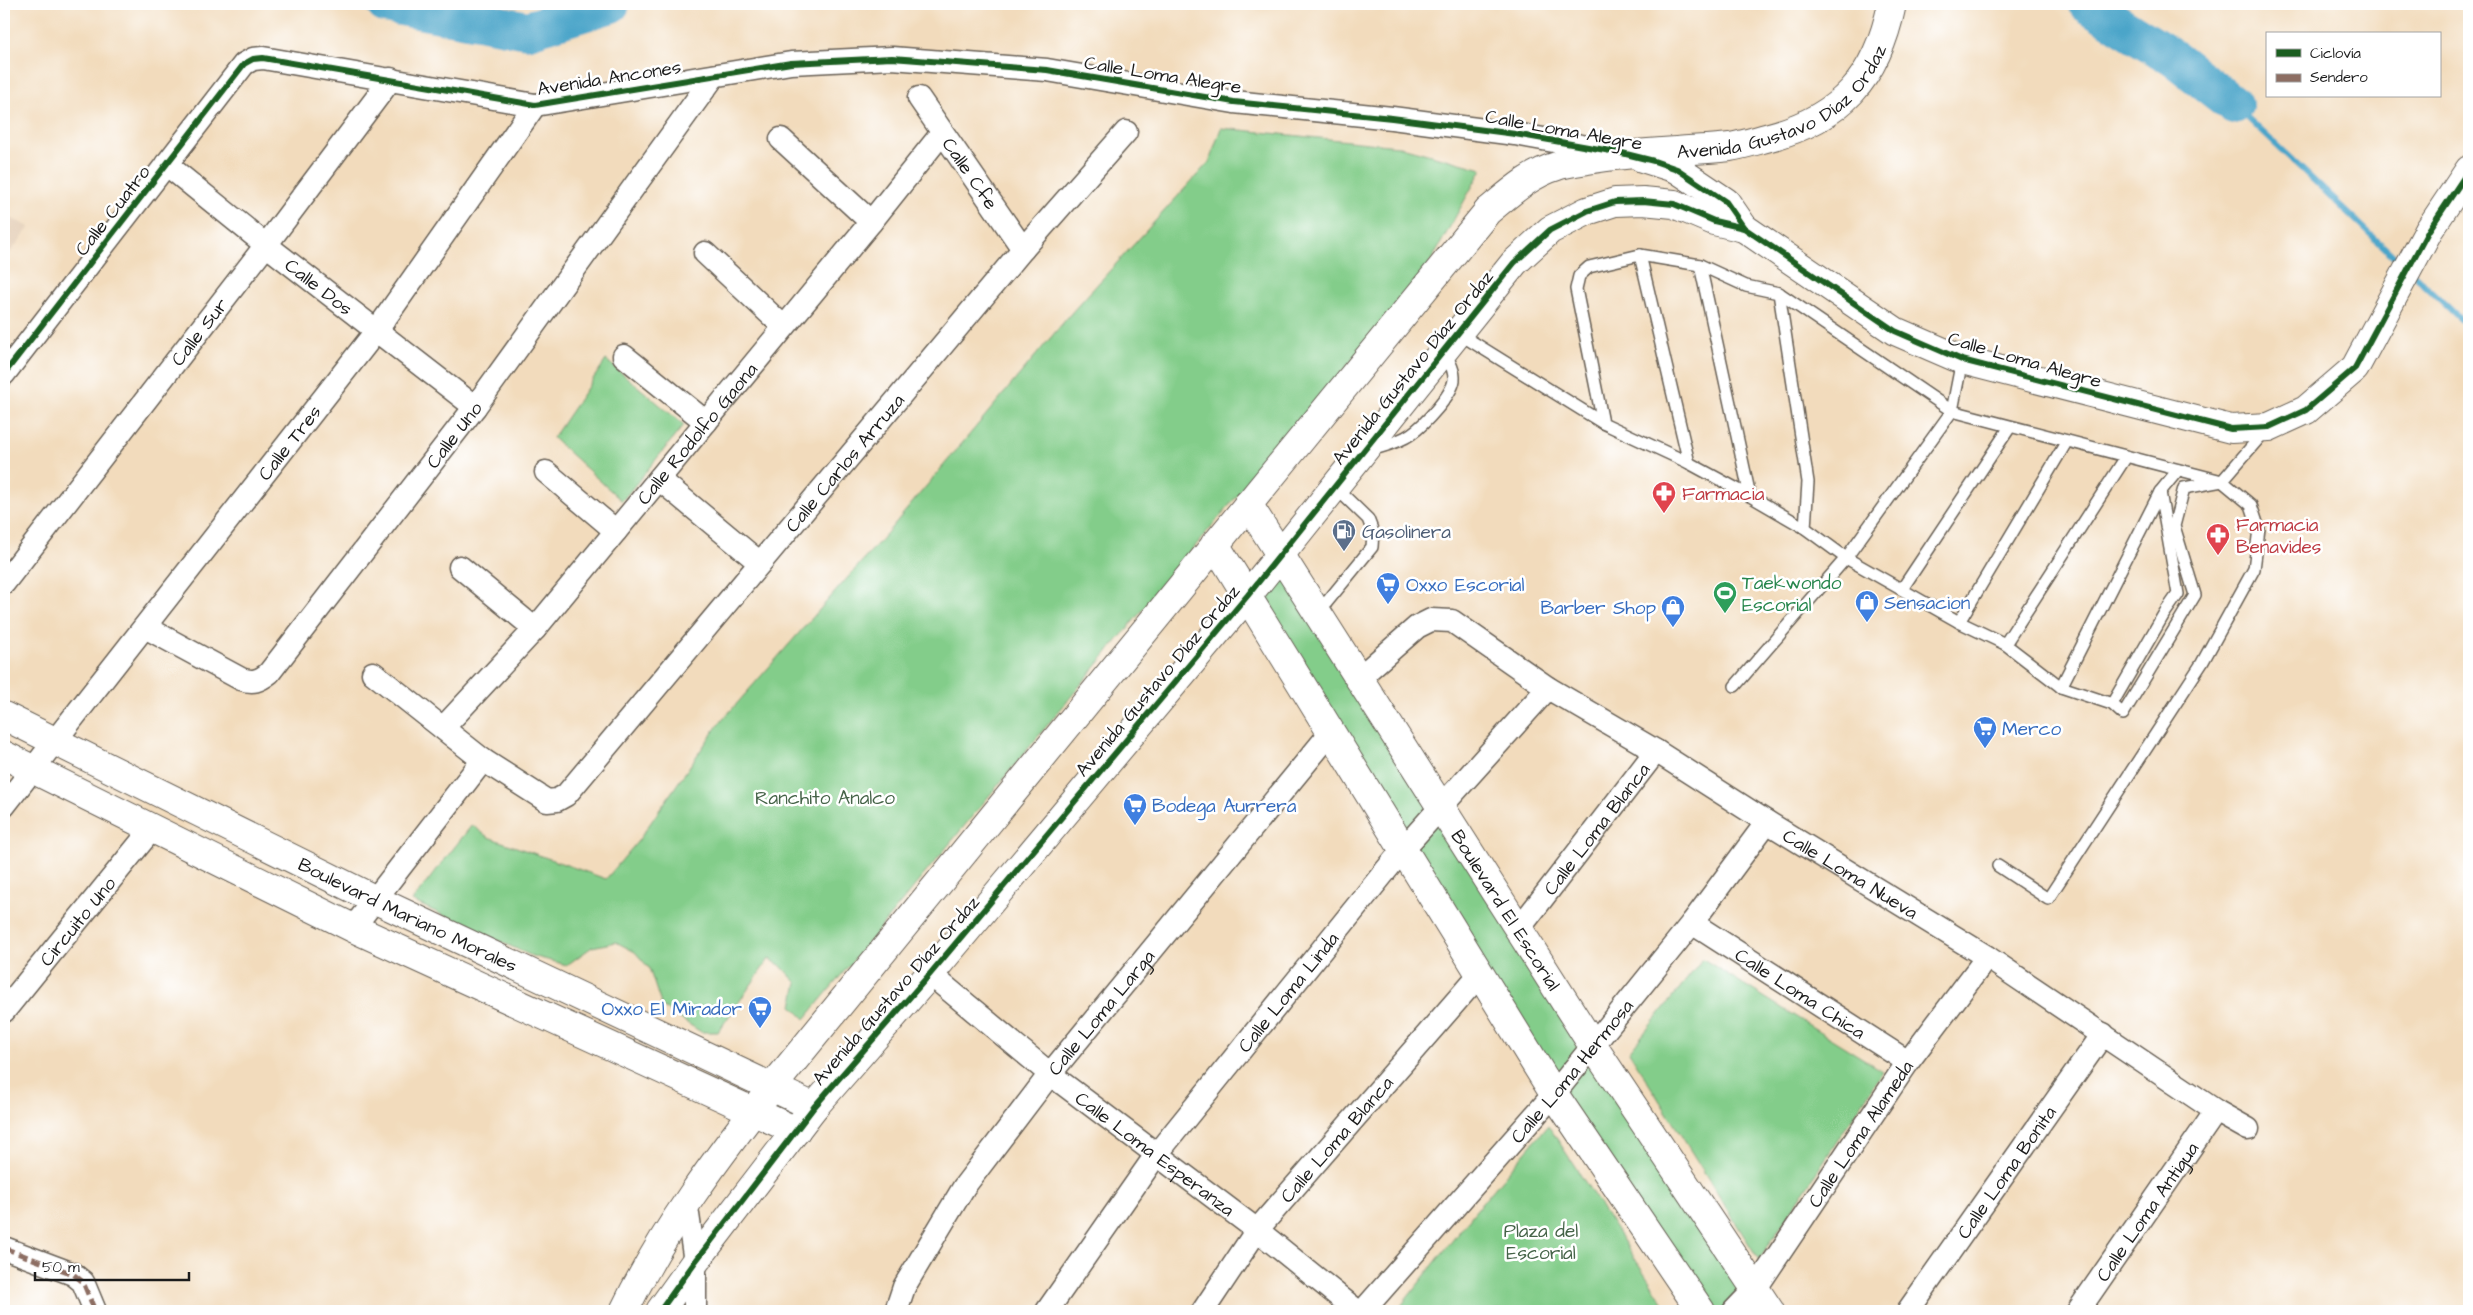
<svg xmlns="http://www.w3.org/2000/svg" width="2473" height="1315" font-family="'Architects Daughter',sans-serif">
  <style>
    .built { fill: #e2cbb1 }
    .green { fill: #83cd8a; stroke: #507453 }
    .lines { fill: none; stroke-linecap: round; stroke-linejoin: round }
    .stream { stroke: #4ba5c9; stroke-width: 6 }
    .river { stroke: #4ba5c9; stroke-width: 38 }
    .lane-casing { stroke: #675f54; stroke-width: 14 }
    .street-casing { stroke: #675f54; stroke-width: 25 }
    .secondary-casing { stroke: #675f54; stroke-width: 30 }
    .lane { stroke: #fff; stroke-width: 11 }
    .street { stroke: #fff; stroke-width: 22 }
    .secondary { stroke: #fff; stroke-width: 28 }
    .quiet { stroke: #8d6e63; stroke-width: 5; stroke-dasharray: 10 5; stroke-linecap: butt }
    .cycleway-casing { stroke: #fff; stroke-width: 9 }
    .cycleway { stroke: #1b5e20; stroke-width: 6 }
    .labels { text-anchor: middle; stroke-width: 5; stroke-linejoin: round; paint-order: stroke }
    .street-label { font-size: 19px; fill: #1c1c1c; stroke: #fff }
    .health-label { font-size: 19px; fill: #be3a42; stroke: #fff; text-anchor: start }
    .service-label { font-size: 19px; fill: #4e5e75; stroke: #fff; text-anchor: start }
    .leisure-label { font-size: 19px; fill: #27864d; stroke: #fff; text-anchor: start }
    .shop-label { font-size: 19px; fill: #366cbe; stroke: #fff; text-anchor: start }
    .park-label { font-size: 19px; fill: #456348; stroke: #fff }
  </style>
  <rect width="100%" height="100%" fill="#fff"/>
  <filter id="ink" filterUnits="userSpaceOnUse"><feTurbulence type="fractalNoise" baseFrequency=".02" numOctaves="2"/><feDisplacementMap in="SourceGraphic" scale="10" xChannelSelector="R" yChannelSelector="G"/><feConvolveMatrix kernelMatrix="1 2 1 2 8 2 1 2 1" color-interpolation-filters="sRGB"/></filter>
  <filter id="wash" filterUnits="userSpaceOnUse"><feTurbulence type="fractalNoise" baseFrequency=".0096" numOctaves="4" result="noise"/><feDisplacementMap in="SourceGraphic" scale="20" xChannelSelector="R" yChannelSelector="G"/><feGaussianBlur stdDeviation="1.12" result="paint"/><feColorMatrix in="noise" values="0 0 0 0 0 0 0 0 0 0 0 0 0 0 0 0 0 1.4 0 .05"/><feComposite in="paint" operator="in"/></filter>
  <g filter="url(#wash)">
    <rect width="100%" height="100%" fill="#f2dbbc"/>
    <path class="built" d="M4 215 30 227 4 260Z"/>
    <g class="green">
      <path d="M1221 128 1398 146 1482 169 1422 277 1216 521 805 1019 792 1006 797 983 780 965 769 959 718 1032H701L662 1007 649 968 635 952 616 942 592 947 567 965 532 956 412 901 472 825 488 837 606 879 638 841 718 725 887 533 1073 311 1209 162Z"/>
      <path d="M606 360 684 425 622 501 553 438Z"/>
      <path d="M1280 558 1437 809 1405 845 1252 595Z"/>
      <path d="M1441 809 1590 1045 1554 1091 1407 848Z"/>
      <path d="M1703 959 1883 1071 1759 1260 1629 1052Z"/>
      <path d="M1593 1048 1755 1288 1733 1311H1702L1557 1094Z"/>
      <path d="M1548 1125 1669 1311H1397L1477 1209Z"/>
    </g>
    <g class="lines">
      <g class="stream">
        <path d="M2234 105 2403 265"/>
        <path d="M2412 273 2469 327"/>
      </g>
      <g class="river">
        <path d="M385 4 528 30 611 4"/>
        <path d="M2087 4 2175 59 2234 105"/>
      </g>
    </g>
  </g>
  <g filter="url(#ink)">
    <g class="lines">
      <g class="lane-casing">
        <g id="lane">
          <path d="M1640 255 1689 463"/>
          <path d="M1700 265 1750 496"/>
          <path d="M1779 293 1952 411 2222 481 2251 505 2259 529 2254 569 2202 663 2048 899 1998 866"/>
          <path d="M1458 333 1603 423 1689 463 1750 496 1805 528 1846 558 1959 622 2005 644 2061 687 2112 704 2123 714 2195 595 2174 526 2184 488 2222 481 2266 430"/>
          <path d="M1603 423 1576 289 1579 276 1589 267 1640 255 1700 265 1746 286 1779 293 1808 482 1805 528"/>
          <path d="M1371 450C1384 446 1400 442 1411 434 1424 425 1452 395 1454 380 1455 370 1448 359 1444 351"/>
          <path d="M1902 589 2010 427"/>
          <path d="M1318 613 1372 547 1373 532 1368 519 1335 487"/>
          <path d="M1959 622 2067 441"/>
          <path d="M2005 644 2126 457"/>
          <path d="M1735 686 1846 558 1952 411 1962 360"/>
          <path d="M2061 687 2160 492 2178 470"/>
          <path d="M2112 704 2164 614 2178 594 2160 492"/>
        </g>
      </g>
      <g class="street-casing">
        <g id="street">
          <path id="s1" d="M919 98 1023 249"/>
          <path d="M781 139 871 222"/>
          <path id="s2" d="M166 164 266 245 475 407"/>
          <path d="M705 253 784 327"/>
          <path d="M624 356 706 422"/>
          <path d="M4 374 244 64 253 59 263 58 535 105 791 63 892 58 1047 70 1234 102 1392 118 1515 134 1615 152"/>
          <path d="M546 472 616 531"/>
          <path d="M659 479 760 563"/>
          <path d="M460 567 535 629"/>
          <path id="s3" d="M4 583 266 245 391 79"/>
          <path id="s4" d="M145 627 241 679C253 683 259 681 269 673L475 407 714 76"/>
          <path id="s5" d="M373 673 483 760 547 801 557 800 566 795 1023 249 1126 132"/>
          <path id="s6" d="M1359 678 1417 627 1431 620 1452 621 1548 688 1656 751 1767 822 1987 957 2216 1111 2248 1129"/>
          <path id="s7" d="M443 728 535 629 871 222 942 133"/>
          <path id="s8" d="M4 806 377 330 535 105"/>
          <path id="s9" d="M1692 923 1908 1062"/>
          <path d="M353 928 483 760"/>
          <path id="s10" d="M1518 930 1656 751"/>
          <path id="s11" d="M930 974 1050 1074 1257 1230 1357 1311"/>
          <path id="s12" d="M4 1011 151 830"/>
          <path d="M686 1201 695 1262V1311"/>
          <path d="M4 1248 73 1274 83 1282 95 1311"/>
          <path id="s13" d="M896 1311 904 1287 964 1187 1050 1074 1332 731"/>
          <path id="s14" d="M1047 1311 1156 1155 1404 848 1548 688"/>
          <path id="s15" d="M1203 1311 1257 1230 1479 975"/>
          <path id="s16" d="M1363 1311 1554 1094 1692 923 1767 822"/>
          <path id="s17" d="M1734 1311 1756 1288 1908 1062 1987 957"/>
          <path id="s18" d="M1908 1311 2103 1034"/>
          <path id="s19" d="M2078 1311 2216 1111"/>
        </g>
      </g>
      <g class="secondary-casing">
        <g id="secondary">
          <path d="M1642 158 1677 169 1726 202 1744 228 1895 331 1962 360 2231 429 2269 427 2306 410 2355 368 2429 230 2469 170"/>
          <path id="s20" d="M1248 504 1593 1046 1770 1311"/>
          <path d="M1215 544 1554 1094 1701 1311"/>
          <path id="s21" d="M4 716 374 899 814 1107"/>
          <path d="M4 755 353 928 796 1131"/>
          <path id="s22" d="M624 1311C664 1228 717 1158 773 1086L1488 211C1509 194 1530 174 1557 166 1566 163 1577 162 1587 160 1634 151 1682 152 1730 147 1742 145 1755 141 1766 138 1841 119 1877 78 1892 4"/>
          <path d="M660 1311 695 1262 814 1107 930 974 1248 595 1514 263 1550 230 1587 211 1615 202 1643 201 1674 204 1714 221 1744 228"/>
        </g>
      </g>
      <use href="#lane" class="lane"/>
      <use href="#street" class="street"/>
      <use href="#secondary" class="secondary"/>
      <path class="quiet" d="M4 1248 73 1274 83 1282 95 1311"/>
      <g class="cycleway-casing">
        <g id="cycleway">
          <path d="M4 374 244 64 253 59 263 58 535 105 791 63 892 58 1047 70 1234 102 1392 118 1515 134 1622 153 1654 161 1677 169 1726 202 1744 228 1895 331 1962 360 2231 429 2269 427 2306 410 2355 368 2429 230 2469 170"/>
          <path d="M660 1311 695 1262 814 1107 930 974 1248 595 1514 263 1550 230 1587 211 1615 202 1643 201 1674 204 1714 221 1744 228"/>
        </g>
      </g>
      <use href="#cycleway" class="cycleway"/>
    </g>
  </g>
  <defs>
    <g id="pharmacy-pin" transform="scale(1.25)"><path d="M0 17L-7.5 6A9.5 9.5 0 1 1 7.5 6Z" fill="#e0444e" stroke="#fff"/><path d="M-2-6h4v4h4v4h-4v4h-4v-4h-4v-4h4Z" fill="#fff"/></g>
    <g id="fuel-pin" transform="scale(1.25)"><path d="M0 17L-7.5 6A9.5 9.5 0 1 1 7.5 6Z" fill="#5c6f8a" stroke="#fff"/><path d="M-5.5-6h7V0h2V4h1.3V-2.5L3-4.5l.8-.8L6-3V5H2.5V1h-1V6h-7ZM-4.2-4.7v3.2H.2V-4.7Z" fill="#fff"/></g>
    <g id="supermarket-pin" transform="scale(1.25)"><path d="M0 17L-7.5 6A9.5 9.5 0 1 1 7.5 6Z" fill="#3f7fe0" stroke="#fff"/><path d="M-6-5.5h2.5l.6 2H6L4.5 2H-2.5L-4.4-4H-6ZM-1.5 3.2a1.3 1.3 0 1 0 .1 0ZM3 3.2a1.3 1.3 0 1 0 .1 0Z" fill="#fff"/></g>
    <g id="stadium-pin" transform="scale(1.25)"><path d="M0 17L-7.5 6A9.5 9.5 0 1 1 7.5 6Z" fill="#2e9e5b" stroke="#fff"/><path d="M0-5a6.5 5 0 1 0 0 10a6.5 5 0 1 0 0-10ZM-3.5-1.8h7v3.6h-7Z" fill="#fff"/></g>
    <g id="shop-pin" transform="scale(1.25)"><path d="M0 17L-7.5 6A9.5 9.5 0 1 1 7.5 6Z" fill="#3f7fe0" stroke="#fff"/><path d="M-5-2.5h2.3a2.7 3.5 0 0 1 5.4 0H5L5.5 6h-11ZM-1.5-2.5h3a1.5 2.3 0 0 0-3 0Z" fill="#fff"/></g>
  </defs>
  <g fill-rule="evenodd">
    <use href="#pharmacy-pin" x="1664" y="493"/>
    <use href="#fuel-pin" x="1344" y="531"/>
    <use href="#pharmacy-pin" x="2218" y="535"/>
    <use href="#supermarket-pin" x="1388" y="584"/>
    <use href="#stadium-pin" x="1725" y="593"/>
    <use href="#shop-pin" x="1867" y="602"/>
    <use href="#shop-pin" x="1673" y="607"/>
    <use href="#supermarket-pin" x="1985" y="728"/>
    <use href="#supermarket-pin" x="1135" y="805"/>
    <use href="#supermarket-pin" x="760" y="1008"/>
  </g>
  <g class="labels">
    <g class="street-label">
      <text transform="translate(1163 74) rotate(9)" y="7">Calle Loma Alegre</text>
      <text transform="translate(609 77) rotate(-9)" y="7">Avenida Ancones</text>
      <text dy="7" stroke="none"><textPath href="#s22" startOffset="1726">Avenida Gustavo Díaz Ordaz</textPath></text>
      <text transform="translate(1564 129) rotate(10)" y="7">Calle Loma Alegre</text>
      <text dy="7" stroke="none"><textPath href="#s1" startOffset="91">Calle Cfe</textPath></text>
      <text transform="translate(112 210) rotate(-52)" y="7">Calle Cuatro</text>
      <text dy="7" stroke="none"><textPath href="#s2" startOffset="196">Calle Dos</textPath></text>
      <text dy="7" stroke="none"><textPath href="#s3" startOffset="318">Calle Sur</textPath></text>
      <text transform="translate(2025 359) rotate(16)" y="7">Calle Loma Alegre</text>
      <text transform="translate(1412 367) rotate(-51)" y="7">Avenida Gustavo Díaz Ordaz</text>
      <text dy="7" stroke="none"><textPath href="#s4" startOffset="441">Calle Uno</textPath></text>
      <text dy="7" stroke="none"><textPath href="#s7" startOffset="389">Calle Rodolfo Gaona</textPath></text>
      <text dy="7" stroke="none"><textPath href="#s8" startOffset="462">Calle Tres</textPath></text>
      <text dy="7" stroke="none"><textPath href="#s5" startOffset="670">Calle Carlos Arruza</textPath></text>
      <text transform="translate(1157 680) rotate(-50)" y="7">Avenida Gustavo Díaz Ordaz</text>
      <text dy="7" stroke="none"><textPath href="#s10" startOffset="128">Calle Loma Blanca</textPath></text>
      <text dy="7" stroke="none"><textPath href="#s6" startOffset="586">Calle Loma Nueva</textPath></text>
      <text dy="7" stroke="none"><textPath href="#s20" startOffset="481">Boulevard El Escorial</textPath></text>
      <text dy="7" stroke="none"><textPath href="#s21" startOffset="450">Boulevard Mariano Morales</textPath></text>
      <text dy="7" stroke="none"><textPath href="#s12" startOffset="116">Circuito Uno</textPath></text>
      <text transform="translate(895 990) rotate(-49)" y="7">Avenida Gustavo Díaz Ordaz</text>
      <text dy="7" stroke="none"><textPath href="#s14" startOffset="400">Calle Loma Linda</textPath></text>
      <text dy="7" stroke="none"><textPath href="#s9" startOffset="129">Calle Loma Chica</textPath></text>
      <text dy="7" stroke="none"><textPath href="#s13" startOffset="364">Calle Loma Larga</textPath></text>
      <text dy="7" stroke="none"><textPath href="#s16" startOffset="318">Calle Loma Hermosa</textPath></text>
      <text dy="7" stroke="none"><textPath href="#s17" startOffset="218">Calle Loma Alameda</textPath></text>
      <text dy="7" stroke="none"><textPath href="#s15" startOffset="218">Calle Loma Blanca</textPath></text>
      <text dy="7" stroke="none"><textPath href="#s11" startOffset="288">Calle Loma Esperanza</textPath></text>
      <text dy="7" stroke="none"><textPath href="#s18" startOffset="170">Calle Loma Bonita</textPath></text>
      <text dy="7" stroke="none"><textPath href="#s19" startOffset="121">Calle Loma Antigua</textPath></text>
    </g>
    <g class="health-label">
      <text x="1682" y="500">Farmacia</text>
      <text x="2236" y="531">Farmacia<tspan x="2236" dy="22">Benavides</tspan></text>
    </g>
    <g class="service-label">
      <text x="1362" y="538">Gasolinera</text>
    </g>
    <g class="leisure-label">
      <text x="1742" y="589">Taekwondo<tspan x="1742" dy="22">Escorial</tspan></text>
    </g>
    <g class="shop-label">
      <text x="1406" y="591">Oxxo Escorial</text>
      <text x="1884" y="609">Sensacion</text>
      <text x="1656" y="614" text-anchor="end">Barber Shop</text>
      <text x="2002" y="735">Merco</text>
      <text x="1152" y="812">Bodega Aurrera</text>
      <text x="742" y="1015" text-anchor="end">Oxxo El Mirador</text>
    </g>
    <g class="park-label">
      <text x="825" y="804">Ranchito Analco</text>
      <text x="1541" y="1237">Plaza del<tspan x="1541" dy="22">Escorial</tspan></text>
    </g>
  </g>
  <rect width="2473" height="1315" fill="none" stroke="#fff" stroke-width="20"/>
  <rect x="2266" y="32" width="175" height="65" fill="#ffffff" stroke="#a4a4a4"/>
  <rect x="2276" y="49" width="25" height="8" fill="#1b5e20" stroke="#a4a4a4"/>
  <text x="2310" y="58" font-size="15" fill="#1c1c1c">Ciclovía</text>
  <rect x="2276" y="74" width="25" height="8" fill="#8d6e63" stroke="#a4a4a4"/>
  <text x="2310" y="82" font-size="15" fill="#1c1c1c">Sendero</text>
  <path d="M35 1272v8h154v-8" fill="none" stroke="#1c1c1c" stroke-width="2.5"/>
  <text x="42" y="1272" font-size="15" fill="#1c1c1c" stroke="#ffffff" stroke-width="4" paint-order="stroke">50 m</text>
</svg>
